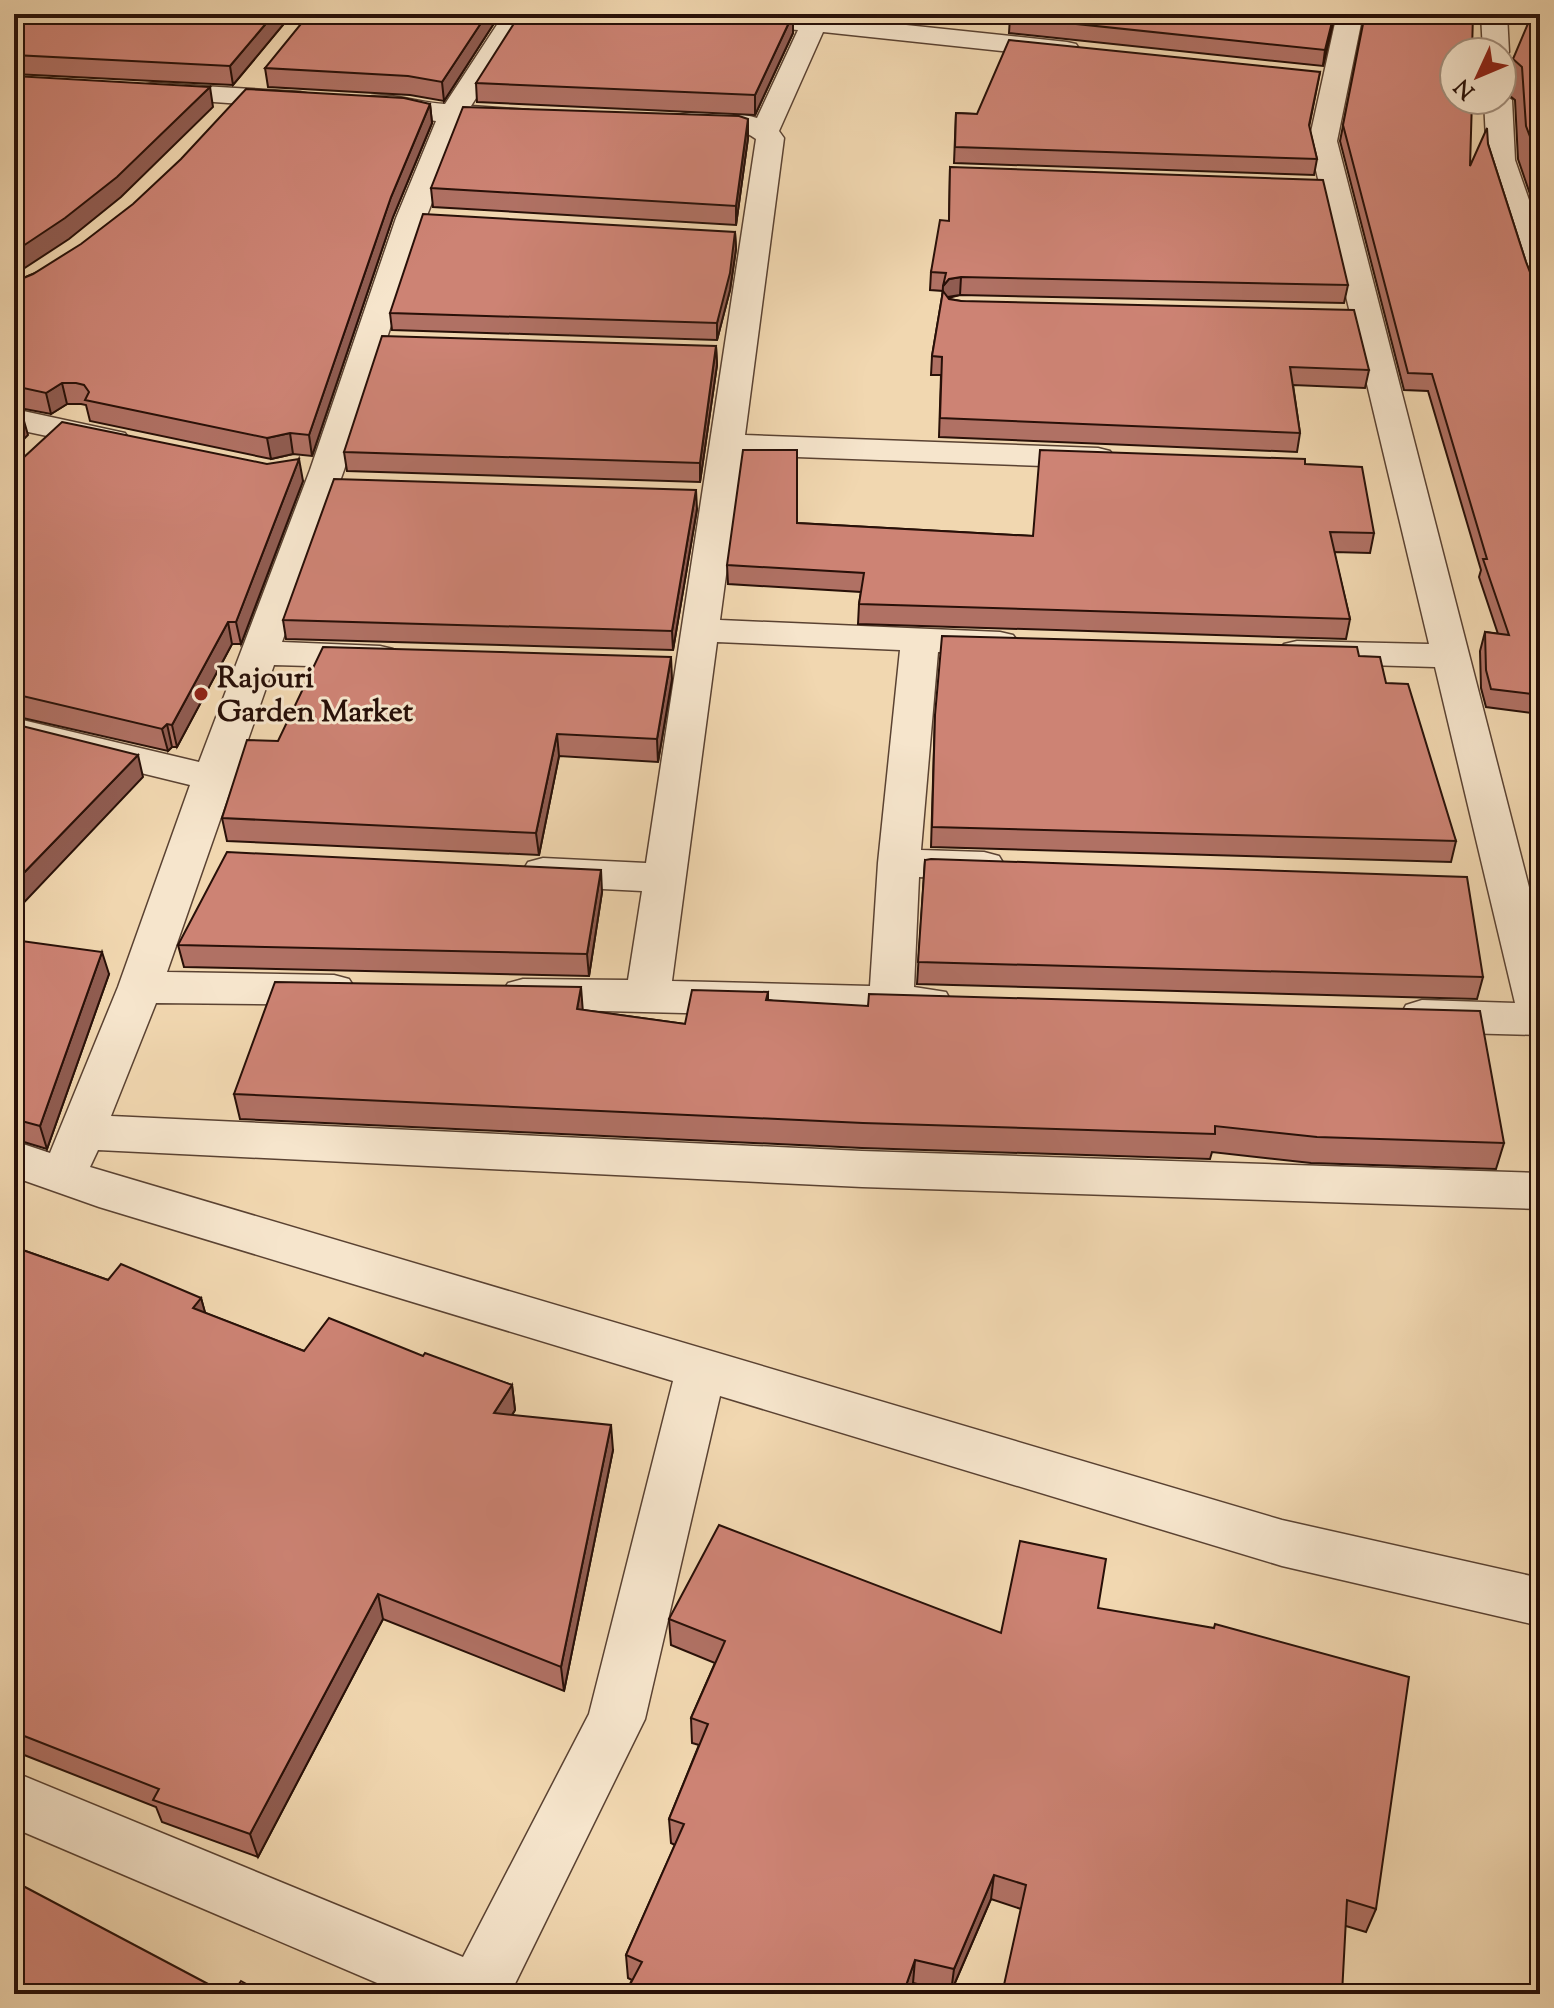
<svg xmlns="http://www.w3.org/2000/svg" width="1554" height="2008" font-family="'Sorts Mill Goudy',serif">
  <style>
    .lines { fill: none; stroke-linecap: round; stroke-linejoin: round }
    .street-casing { stroke: #5a4232; stroke-width: 3 }
    .street { fill: #f6e5cc; fill-rule: evenodd }
    .wall { fill: #b07164; stroke: #281008; stroke-width: 2 }
    .shaded-wall { fill: #905c51; stroke: #281008; stroke-width: 2 }
    .building { fill: #cd8374; stroke: #281008; stroke-width: 2 }
    .poi-dot { fill: #8f2418; stroke: #f6e5cc; stroke-width: 3 }
    .labels { text-anchor: middle; stroke-width: 6; stroke-linejoin: round; paint-order: stroke }
    .poi-label { font-size: 30px; font-weight: bold; fill: #281008; stroke: #f6e5cc; text-anchor: start }
  </style>
  <rect width="100%" height="100%" fill="#f1d7b0"/>
  <filter id="stains"><feTurbulence type="fractalNoise" baseFrequency=".0025" numOctaves="4"/><feColorMatrix values="0 0 0 0 .2 0 0 0 0 .09 0 0 0 0 .02 0 0 0 .5 -.17"/></filter>
  <radialGradient id="worn" r=".72"><stop offset=".6" stop-color="#630" stop-opacity="0"/><stop offset="1" stop-color="#630" stop-opacity=".3"/></radialGradient>
  <g class="lines">
    <g class="street-casing">
      <g id="street">
        <path d="M504 14H530L471 106 529 110 533 116 529 122 519 124 463 122 426 218 344 470 282 642 380 646 393 649 399 657 393 665 380 668 274 665 167 972 334 975 349 979 356 990 349 1001 334 1005 156 1003 111 1116 862 1151 1540 1173V1209L862 1187 98 1150 90 1167 1282 1520 1540 1578V1626L1282 1566 720 1396 645 1719 510 1994H403L14 1828V1772L463 1957 589 1714 673 1381 99 1207 14 1177V1141L50 1153 118 987 190 785 14 742V718L199 762 310 470 396 218 436 121 363 110 359 104 363 98C391 91 417 103 445 104Z"/>
        <path d="M677 14H831L830 17 1067 42 1076 44 1080 50 1076 56 1067 58 823 32 779 131 784 138 745 435 1098 448 1110 451 1115 458 1110 465 1098 468 742 455 720 620 1000 632 1013 635 1019 643 1013 651 1000 654 938 652 921 850 984 852 999 856 1005 866 999 876 984 880 919 877 914 987 946 992 952 1003 946 1014 930 1019 523 1009 508 1005 501 994 508 983 523 979 628 980 642 891 543 886 528 882 522 872 528 862 543 858 646 863 756 139C734 122 704 133 678 127L674 121 678 115C703 109 733 111 757 118L798 30 690 22 681 19ZM717 642 900 650 878 863 870 986 672 981Z"/>
        <path d="M1337 14H1363L1337 141 1540 930V1035L1422 1032 1406 1027 1400 1016 1406 1005 1422 1000 1515 1003 1435 667 1297 663 1284 660 1278 652 1284 644 1297 641 1429 644 1309 141Z"/>
        <path d="M1481 14H1507L1509 52 1505 58H1502V52H1483Z"/>
        <path d="M153 83 300 92 310 94 314 100 310 106 300 108 143 97 139 91 143 85Z"/>
        <path d="M1502 93 1512 100 1515 160 1529 200 1540 202V220L1536 219 1540 232V287L1529 284 1525 278 1487 160 1484 100H1502Z"/>
        <path d="M14 409 125 433 130 440 125 447 113 450 14 429Z"/>
      </g>
    </g>
    <use href="#street" class="street"/>
  </g>
  <g class="wall">
    <path d="M14 14H292L233 85 14 74Z"/>
    <path d="M500 14 444 101 410 95 268 87 265 68Z"/>
    <path d="M793 14V33L755 115 477 102 476 83Z"/>
    <path d="M1012 14H1335L1323 66 1009 33 1010 17Z"/>
    <path d="M1365 14 1470 166 1488 144 1526 262 1540 298V714L1486 707 1481 688 1480 651 1485 632 1498 634 1479 577 1481 570 1428 391 1404 390 1340 141Z"/>
    <path d="M1540 14V199L1531 197 1518 159 1515 100 1505 92 1513 59Z"/>
    <path d="M1320 72 1309 127 1317 159 1314 175 954 163 956 113 977 114Z"/>
    <path d="M430 104 432 123 393 217 312 456 293 454 271 459 90 421 86 405 81 404H67L51 414 14 407V282Z"/>
    <path d="M748 138 736 225 433 207 431 188Z"/>
    <path d="M950 167 1348 285 1344 303 960 295 948 298 949 299 1369 370 1365 388 1293 385 1300 433 1297 452 939 437 941 375H931L932 356 943 291 930 290 931 272 949 221Z"/>
    <path d="M735 232 736 249 730 290 717 340 392 330 390 313Z"/>
    <path d="M716 346 717 365 700 482 347 471 344 452Z"/>
    <path d="M14 460 303 481 241 644H232L177 747H172L168 751 14 716Z"/>
    <path d="M1305 464 1374 533 1370 553 1334 552 1350 619 1346 639 858 624 859 604 861 592 728 584 727 565 797 523 1033 536Z"/>
    <path d="M697 509 673 650 286 639 283 620Z"/>
    <path d="M1359 656 1386 683 1456 841 1451 862 931 847 935 715Z"/>
    <path d="M672 679 658 762 559 756 539 855 227 841 222 818 278 741Z"/>
    <path d="M925 860 1483 977 1477 999 917 984Z"/>
    <path d="M602 892 589 976 184 967 178 945Z"/>
    <path d="M14 929 18 941 109 974 47 1149 14 1139Z"/>
    <path d="M768 992V1000L1504 1143 1496 1169 1311 1163 1212 1152 1210 1159 862 1148 240 1119 234 1094 583 1010 685 1024Z"/>
    <path d="M14 1247 108 1280 201 1298 205 1313 304 1351 423 1356 512 1385 515 1410 512 1415 613 1450 564 1691 383 1619 258 1857 162 1822 156 1807 14 1751Z"/>
    <path d="M1098 1608 1376 1909 1366 1932 1346 1926 1021 1909 991 1899 951 1992 913 1983 909 1994H625L632 1980 628 1978 626 1955 675 1845 671 1843 669 1819 699 1745 692 1743 691 1718 715 1663 671 1645 669 1619 1001 1633Z"/>
  </g>
  <g class="shaded-wall">
    <path d="M274 14H292L233 85 230 66Z"/>
    <path d="M487 14H500L444 101 442 82Z"/>
    <path d="M793 14V33L755 115V95Z"/>
    <path d="M1334 14H1335L1323 66 1325 50Z"/>
    <path d="M210 87 213 107 121 197 69 239 14 275V252Z"/>
    <path d="M430 104 432 123 393 217 312 456 309 435 391 197Z"/>
    <path d="M748 119V138L736 225V206Z"/>
    <path d="M735 232 736 249 730 290 717 340V323Z"/>
    <path d="M961 277 960 295 948 297 942 304 943 286 949 279Z"/>
    <path d="M716 346 717 365 700 482V463Z"/>
    <path d="M62 383 67 404 51 414 46 393Z"/>
    <path d="M22 414 28 435 14 449V422Z"/>
    <path d="M290 433 293 454 271 459 267 438Z"/>
    <path d="M299 459 303 481 241 644 236 622Z"/>
    <path d="M696 490 697 509 673 650 672 631Z"/>
    <path d="M228 622 232 644 177 747 172 725Z"/>
    <path d="M671 657 672 679 658 762 657 739Z"/>
    <path d="M167 724 172 747 168 751 162 729Z"/>
    <path d="M557 734 559 756 539 855 536 833Z"/>
    <path d="M138 755 143 777 14 913V883Z"/>
    <path d="M601 870 602 892 589 976 587 954Z"/>
    <path d="M102 952 109 974 47 1149 40 1126Z"/>
    <path d="M581 987 583 1013 577 1009Z"/>
    <path d="M201 1298 208 1323 193 1308Z"/>
    <path d="M512 1385 515 1410 498 1438 494 1413Z"/>
    <path d="M611 1425 613 1450 564 1691 561 1667Z"/>
    <path d="M378 1594 383 1619 258 1857 250 1834Z"/>
    <path d="M994 1875 991 1899 951 1992 954 1969Z"/>
    <path d="M915 1960 913 1983 909 1994H903Z"/>
  </g>
  <g class="building">
    <path d="M14 14H274L230 66 14 55Z"/>
    <path d="M309 14H487L442 82 408 76 265 68Z"/>
    <path d="M520 14H793L755 95 476 83Z"/>
    <path d="M1012 14H1334L1325 50 1010 17Z"/>
    <path d="M1365 14H1473L1472 52H1454V100H1472L1470 166 1487 128 1488 144 1526 262 1540 298V695L1491 689 1486 670 1485 632 1509 635 1483 559H1487L1432 374 1408 373 1343 125Z"/>
    <path d="M1532 14H1540V163L1526 126 1522 67 1513 59Z"/>
    <path d="M1009 40 1320 72 1309 125 1317 159 955 147 956 113 977 114Z"/>
    <path d="M14 76 210 87 117 177 65 218 14 252Z"/>
    <path d="M246 89 404 98 430 104 391 197 309 435 290 433 267 438 85 400 89 392 84 385 76 383H62L46 393 14 386V282L33 274 81 244 133 204 181 159Z"/>
    <path d="M463 107 739 116 748 119 736 206 431 188Z"/>
    <path d="M950 167 1323 180 1348 285 961 277 949 279 943 286 946 273 931 272 940 220 949 221Z"/>
    <path d="M423 214 735 232 730 273 717 323 390 313Z"/>
    <path d="M943 291 949 299 961 301 1354 310 1369 370 1290 367 1300 433 940 418 942 357 932 356Z"/>
    <path d="M382 336 716 346 700 463 344 452Z"/>
    <path d="M14 412 22 414 14 422Z"/>
    <path d="M62 422 267 464 299 459 236 622H228L172 725 167 724 162 729 14 694V460L23 458Z"/>
    <path d="M743 450H797V523L1033 536 1040 450 1305 459V464L1362 467 1374 533 1330 532 1350 619 859 604 864 573 727 565Z"/>
    <path d="M334 479 696 490 672 631 283 620Z"/>
    <path d="M942 636 1357 647 1359 656 1380 657 1386 683 1408 684 1456 841 932 827 935 715Z"/>
    <path d="M323 647 671 657 657 739 557 734 536 833 222 818 247 740 278 741Z"/>
    <path d="M14 724 138 755 14 883Z"/>
    <path d="M227 852 601 870 587 954 178 945Z"/>
    <path d="M931 859 1467 877 1483 977 918 962 925 860Z"/>
    <path d="M14 940 102 952 40 1126 14 1119Z"/>
    <path d="M275 982 581 987 577 1009 685 1024 692 990 768 992 766 1000 868 1006 869 994 1480 1011 1504 1143 1317 1137 1215 1126V1134L863 1123 234 1094Z"/>
    <path d="M14 1247 108 1280 121 1264 201 1298 193 1308 304 1351 329 1318 423 1356 425 1353 512 1385 494 1413 611 1425 561 1667 378 1594 250 1834 153 1800 159 1789 14 1732Z"/>
    <path d="M719 1525 1001 1633 1020 1541 1106 1559 1098 1608 1214 1628 1215 1624 1409 1677 1376 1909 1347 1900 1342 1994H1002L1026 1885 994 1875 954 1969 915 1960 903 1994H625L642 1962 626 1955 684 1824 669 1819 708 1724 691 1718 725 1641 669 1619Z"/>
    <path d="M14 1881 25 1887 227 1994H14Z"/>
    <path d="M241 1981 264 1994H232Z"/>
  </g>
  <circle class="poi-dot" cx="201" cy="694" r="8"/>
  <g class="labels">
    <g class="poi-label">
      <text x="217" y="687">Rajouri<tspan x="217" dy="34">Garden Market</tspan></text>
    </g>
  </g>
  <rect width="1554" height="2008" fill="none" stroke="#f1d7b0" stroke-width="48"/>
  <rect x="16" y="16" width="1522" height="1976" fill="none" stroke="#281008" stroke-width="4"/>
  <rect x="24" y="24" width="1506" height="1960" fill="none" stroke="#281008" stroke-width="2"/>
  <g transform="translate(1478 76) rotate(226)"><circle r="38" fill="#f6e5cc" stroke="#a4907e" stroke-width="2"/>
  <path d="M0-6L14 30L0 20L-14 30Z" fill="#8f2418"/>
  <text y="-12" font-size="22" font-weight="bold" text-anchor="middle" fill="#281008">N</text>
  </g>
  <rect width="100%" height="100%" filter="url(#stains)"/>
  <rect width="100%" height="100%" fill="url(#worn)"/>
</svg>
